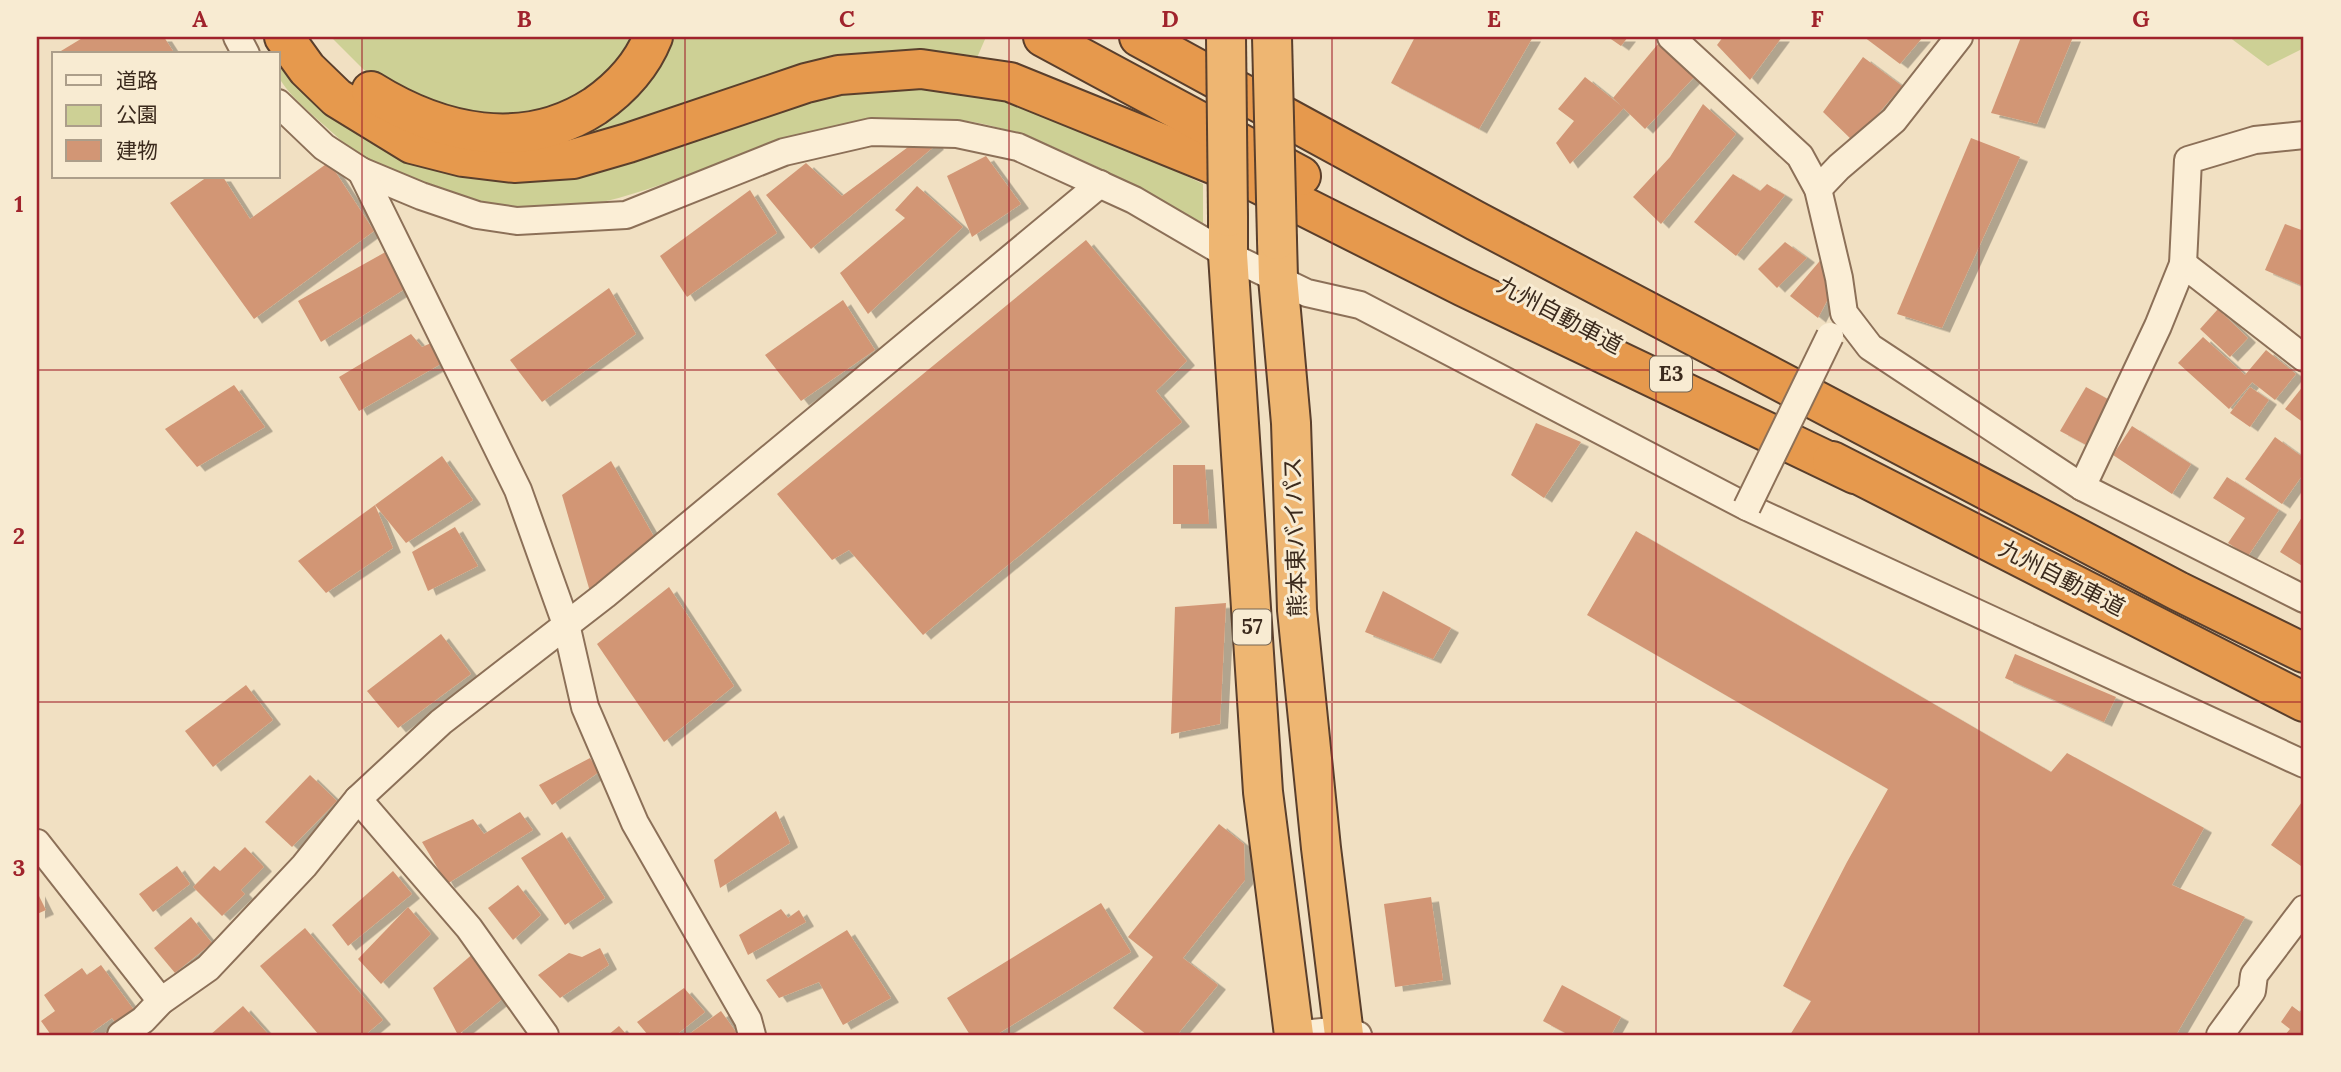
<svg xmlns="http://www.w3.org/2000/svg" width="2341" height="1072" font-family="Lora,'Noto Sans JP',serif">
  <style>
    .green { fill: #cdd095 }
    .building { fill: #d29675; filter: url(#shadow) }
    .lines { fill: none; stroke-linecap: round; stroke-linejoin: round }
    .minor-casing { stroke: #8c7058; stroke-width: 30 }
    .trunk-casing { stroke: #5a3f2c; stroke-width: 42 }
    .motorway-casing { stroke: #5a3f2c; stroke-width: 42 }
    .minor { stroke: #fbeed6; stroke-width: 26 }
    .trunk { stroke: #eeb672; stroke-width: 38 }
    .motorway { stroke: #e6994d; stroke-width: 38 }
    .minor-bridge-casing { stroke: #8c7058; stroke-width: 30; stroke-linecap: butt }
    .trunk-bridge-casing { stroke: #5a3f2c; stroke-width: 42; stroke-linecap: butt }
    .minor-bridge { stroke: #fbeed6; stroke-width: 26 }
    .trunk-bridge { stroke: #eeb672; stroke-width: 38 }
    .grid { fill: none; stroke: #a0232c; stroke-width: 2; stroke-opacity: 0.55 }
    .labels { text-anchor: middle; stroke-width: 6; stroke-linejoin: round; paint-order: stroke }
    .shield { fill: #f8ebd2; stroke: #746453; stroke-width: 2 }
    .shield-label { font-size: 21px; font-weight: bold; fill: #3b2a1d }
    .street-label { font-size: 23px; fill: #3b2a1d; stroke: #f8ebd2 }
    .neatline { fill: none; stroke: #a0232c; stroke-width: 2.5 }
    .grid-label { font-size: 23px; text-anchor: middle; font-weight: bold; fill: #a0232c }
  </style>
  <defs>
    <filter id="shadow"><feDropShadow dx="8" dy="4.5" stdDeviation="0" flood-color="#0004"/></filter>
  </defs>
  <rect width="100%" height="100%" fill="#f1e0c2"/>
  <g class="green">
    <path d="M331 37H636L598 87 556 110 501 121 433 109 364 70Z"/>
    <path d="M669 37H986L976 60 580 146 578 135Z"/>
    <path d="M2229 37H2304V48L2268 66Z"/>
    <path d="M278 62C293 77 307 94 323 108 378 157 445 176 517 182L780 103 900 85 991 94 1072 121 1203 184V223C1131 185 1028 122 946 119 906 118 864 119 825 128 736 149 643 203 553 210 510 213 468 204 429 189 392 175 363 162 334 134 319 120 287 95 279 77 277 73 278 66 278 62Z"/>
  </g>
  <g class="building">
    <path d="M84 37H164L173 51 168 54H56Z"/>
    <path d="M1415 37H1533L1479 129 1391 83Z"/>
    <path d="M1608 37H1628L1621 46Z"/>
    <path d="M1723 37H1782L1750 80 1717 45Z"/>
    <path d="M1864 37H1923L1900 64Z"/>
    <path d="M2021 37H2073L2037 124 1991 113Z"/>
    <path d="M1658 44 1698 73 1645 129 1613 98Z"/>
    <path d="M1863 57 1902 86 1854 142 1823 112Z"/>
    <path d="M1585 77 1624 108 1570 164 1556 143 1574 121 1558 109Z"/>
    <path d="M1703 104 1736 134 1661 224 1633 197 1670 157Z"/>
    <path d="M927 133 936 145 811 249 766 195 806 163 842 196Z"/>
    <path d="M1971 138 2020 157 1942 328 1897 314Z"/>
    <path d="M986 156 1021 204 972 237 947 176Z"/>
    <path d="M329 162 374 231 254 319 170 203 207 177H223L250 219Z"/>
    <path d="M1733 174 1760 191 1767 184 1785 195 1736 256 1694 222Z"/>
    <path d="M917 186 963 227 868 314 840 273 905 218 895 210Z"/>
    <path d="M750 190 777 233 687 297 660 256Z"/>
    <path d="M2285 224 2304 231 2303 286 2265 270Z"/>
    <path d="M1086 240 1187 361 1156 391 1182 422 923 635 849 550 832 560 777 494Z"/>
    <path d="M1785 242 1807 258 1777 288 1758 269Z"/>
    <path d="M398 245 411 285 321 342 298 301Z"/>
    <path d="M1824 256 1839 278 1818 318 1790 296Z"/>
    <path d="M609 288 636 334 542 402 510 360Z"/>
    <path d="M843 300 875 350 801 401 765 355Z"/>
    <path d="M2218 309 2248 338 2230 357 2200 329Z"/>
    <path d="M411 334 422 347 438 340 453 357 359 411 339 377Z"/>
    <path d="M2203 337 2245 375 2266 350 2296 374 2275 400 2252 382 2254 380 2229 409 2178 363Z"/>
    <path d="M234 385 265 427 197 467 165 429Z"/>
    <path d="M2304 385V423L2285 409Z"/>
    <path d="M2086 387 2113 402 2090 447 2060 431Z"/>
    <path d="M2250 387 2269 400 2250 427 2230 413Z"/>
    <path d="M1536 423 1581 442 1544 498 1511 475Z"/>
    <path d="M2132 426 2191 464 2172 494 2113 455Z"/>
    <path d="M2275 437 2304 458V473L2282 504 2245 479Z"/>
    <path d="M442 456 473 500 406 543 375 505Z"/>
    <path d="M611 461 661 549 591 595 562 495Z"/>
    <path d="M1173 465H1205L1209 524H1173Z"/>
    <path d="M2227 477 2279 510 2248 556 2228 543 2245 518 2213 498Z"/>
    <path d="M375 505 393 548 326 593 298 561Z"/>
    <path d="M2304 514V567L2280 552Z"/>
    <path d="M455 527 478 566 428 591 412 552Z"/>
    <path d="M1636 531 2051 772 2067 753 2204 828 2172 885 2245 917 2176 1035H1790L1811 1001 1783 986 1847 862 1888 789 1587 615Z"/>
    <path d="M669 587 734 686 664 742 597 644Z"/>
    <path d="M1383 591 1451 628 1433 659 1365 632Z"/>
    <path d="M1226 603 1220 724 1171 734 1175 607Z"/>
    <path d="M441 634 471 674 398 728 367 691Z"/>
    <path d="M2015 654 2116 697 2104 722 2005 678Z"/>
    <path d="M246 685 273 720 213 767 185 731Z"/>
    <path d="M590 758 599 772 552 805 539 785Z"/>
    <path d="M310 775 337 801 292 847 265 822Z"/>
    <path d="M2304 799V861L2301 866 2271 845Z"/>
    <path d="M776 811 790 843 720 888 714 860Z"/>
    <path d="M520 812 533 830 447 884 422 842 473 819 484 834Z"/>
    <path d="M1219 824 1244 844 1245 880 1183 958 1218 985 1177 1035H1147L1113 1008 1153 957 1128 937Z"/>
    <path d="M562 832 605 898 565 925 521 858Z"/>
    <path d="M245 847 264 867 241 890 245 894 222 916 193 887 214 866 220 871Z"/>
    <path d="M177 866 190 884 153 912 139 894Z"/>
    <path d="M393 871 412 894 348 946 332 925Z"/>
    <path d="M518 885 541 915 513 940 488 908Z"/>
    <path d="M37 892 46 910 37 914Z"/>
    <path d="M1431 897 1443 980 1395 987 1384 904Z"/>
    <path d="M1101 903 1131 952 996 1035H970L947 998Z"/>
    <path d="M408 907 431 934 381 984 358 959Z"/>
    <path d="M781 909 788 918 799 910 806 922 748 955 739 935Z"/>
    <path d="M191 917 212 943 175 973 154 948Z"/>
    <path d="M305 928 383 1020 365 1035H319L260 966Z"/>
    <path d="M847 930 891 998 843 1025 819 982 779 998 766 980Z"/>
    <path d="M600 948 609 965 560 998 538 975 569 953 582 957Z"/>
    <path d="M475 952 506 996 458 1035 433 988Z"/>
    <path d="M101 965 137 1014 119 1028 112 1018 88 1035H51L41 1021 55 1011 44 995 82 968 87 975Z"/>
    <path d="M1562 985 1621 1017 1611 1035H1569L1543 1021Z"/>
    <path d="M684 988 705 1012 676 1035H648L637 1022Z"/>
    <path d="M243 1006 268 1034 210 1035Z"/>
    <path d="M2292 1006 2304 1015V1035H2285L2290 1029 2281 1022Z"/>
    <path d="M721 1011 736 1032 730 1035H688Z"/>
    <path d="M619 1026 627 1035H608Z"/>
  </g>
  <g class="lines">
    <g class="minor-casing">
      <g id="minor">
        <path d="M237 37 246 54"/>
        <path d="M1671 37 1800 156 1818 189 1839 278 1844 313 1870 347 2082 487 2158 326 2183 264 2304 358"/>
        <path d="M278 103 324 147 361 171 421 196 477 215 517 221 626 215 784 152 871 132 957 134 1018 147 1134 200 1228 255 1307 293 1360 305 1747 507 2304 764"/>
        <path d="M361 171 518 490 566 624 585 707 635 823 748 1020 752 1035"/>
        <path d="M1818 189 1839 167 1894 120 1959 37"/>
        <path d="M2183 264 2188 160 2255 140 2304 135"/>
        <path d="M2082 487 2304 599"/>
        <path d="M358 799 469 928 545 1035"/>
        <path d="M37 843 161 1001"/>
        <path d="M121 1035 143 1020 161 1001 208 968 304 866 358 799 441 722 605 595 1100 184"/>
        <path d="M1291 1035 1343 1030 1358 1035"/>
        <path d="M2220 1035 2252 991 2254 975 2304 909"/>
      </g>
    </g>
    <g class="trunk-casing">
      <g id="trunk">
        <path d="M1228 217V255L1263 792 1294 1035"/>
        <path d="M1277 240 1278 278 1291 423 1297 610 1321 848 1344 1035"/>
      </g>
    </g>
    <g class="motorway-casing">
      <g id="motorway">
        <path d="M284 37 307 69 337 98 412 144 463 157 514 163 573 159 628 143 806 83 839 75 921 69 1010 82 1247 178 1464 287 1855 474"/>
        <path d="M1043 37 1301 176"/>
        <path d="M1139 37 1476 221 2178 591 2304 653"/>
        <path d="M371 91C440 134 523 153 595 106 621 88 641 67 653 37"/>
        <path d="M1832 461 2304 702"/>
      </g>
    </g>
    <use href="#minor" class="minor"/>
    <use href="#trunk" class="trunk"/>
    <use href="#motorway" class="motorway"/>
    <g class="minor-bridge-casing">
      <path id="minor-bridge" d="M1747 507 1830 336"/>
    </g>
    <g class="trunk-bridge-casing">
      <g id="trunk-bridge">
        <path d="M1226 37 1228 217"/>
        <path d="M1272 37 1277 240"/>
      </g>
    </g>
    <use href="#minor-bridge" class="minor-bridge"/>
    <use href="#trunk-bridge" class="trunk-bridge"/>
  </g>
  <path class="grid" d="M362 37V1035M685 37V1035M1009 37V1035M1332 37V1035M1656 37V1035M1979 37V1035M37 370H2304M37 702H2304"/>
  <g class="labels">
    <g class="shield">
      <rect x="1650" y="356.5" width="42" height="35" rx="5"/>
      <rect x="1233" y="609.5" width="38" height="35" rx="5"/>
    </g>
    <g class="shield-label">
      <text x="1671" y="381">E3</text>
      <text x="1252" y="634">57</text>
    </g>
    <g class="street-label">
      <text transform="translate(1560 315) rotate(28)" y="8">九州自動車道</text>
      <text transform="translate(1295 537) rotate(-92)" y="8">熊本東バイパス</text>
      <text transform="translate(2062 578) rotate(27)" y="8">九州自動車道</text>
    </g>
  </g>
  <rect width="2341" height="1072" fill="none" stroke="#f8ebd2" stroke-width="77"/>
  <rect x="52" y="52" width="228" height="126" fill="#f8ebd2" stroke="#ac9e8a" stroke-width="2"/>
  <rect x="66" y="75" width="35" height="10" fill="#fbeed6" stroke="#ac9e8a" stroke-width="2"/>
  <text x="116" y="88" font-size="21" fill="#3b2a1d">道路</text>
  <rect x="66" y="105" width="35" height="21" fill="#cdd095" stroke="#ac9e8a" stroke-width="2"/>
  <text x="116" y="122" font-size="21" fill="#3b2a1d">公園</text>
  <rect x="66" y="140" width="35" height="21" fill="#d29675" stroke="#ac9e8a" stroke-width="2"/>
  <text x="116" y="158" font-size="21" fill="#3b2a1d">建物</text>
  <rect x="38" y="38" width="2264" height="996" class="neatline"/>
  <g class="grid-label">
    <text x="200" y="27">A</text>
    <text x="524" y="27">B</text>
    <text x="847" y="27">C</text>
    <text x="1170" y="27">D</text>
    <text x="1494" y="27">E</text>
    <text x="1817" y="27">F</text>
    <text x="2141" y="27">G</text>
    <text x="19" y="212">1</text>
    <text x="19" y="544">2</text>
    <text x="19" y="876">3</text>
  </g>
</svg>
